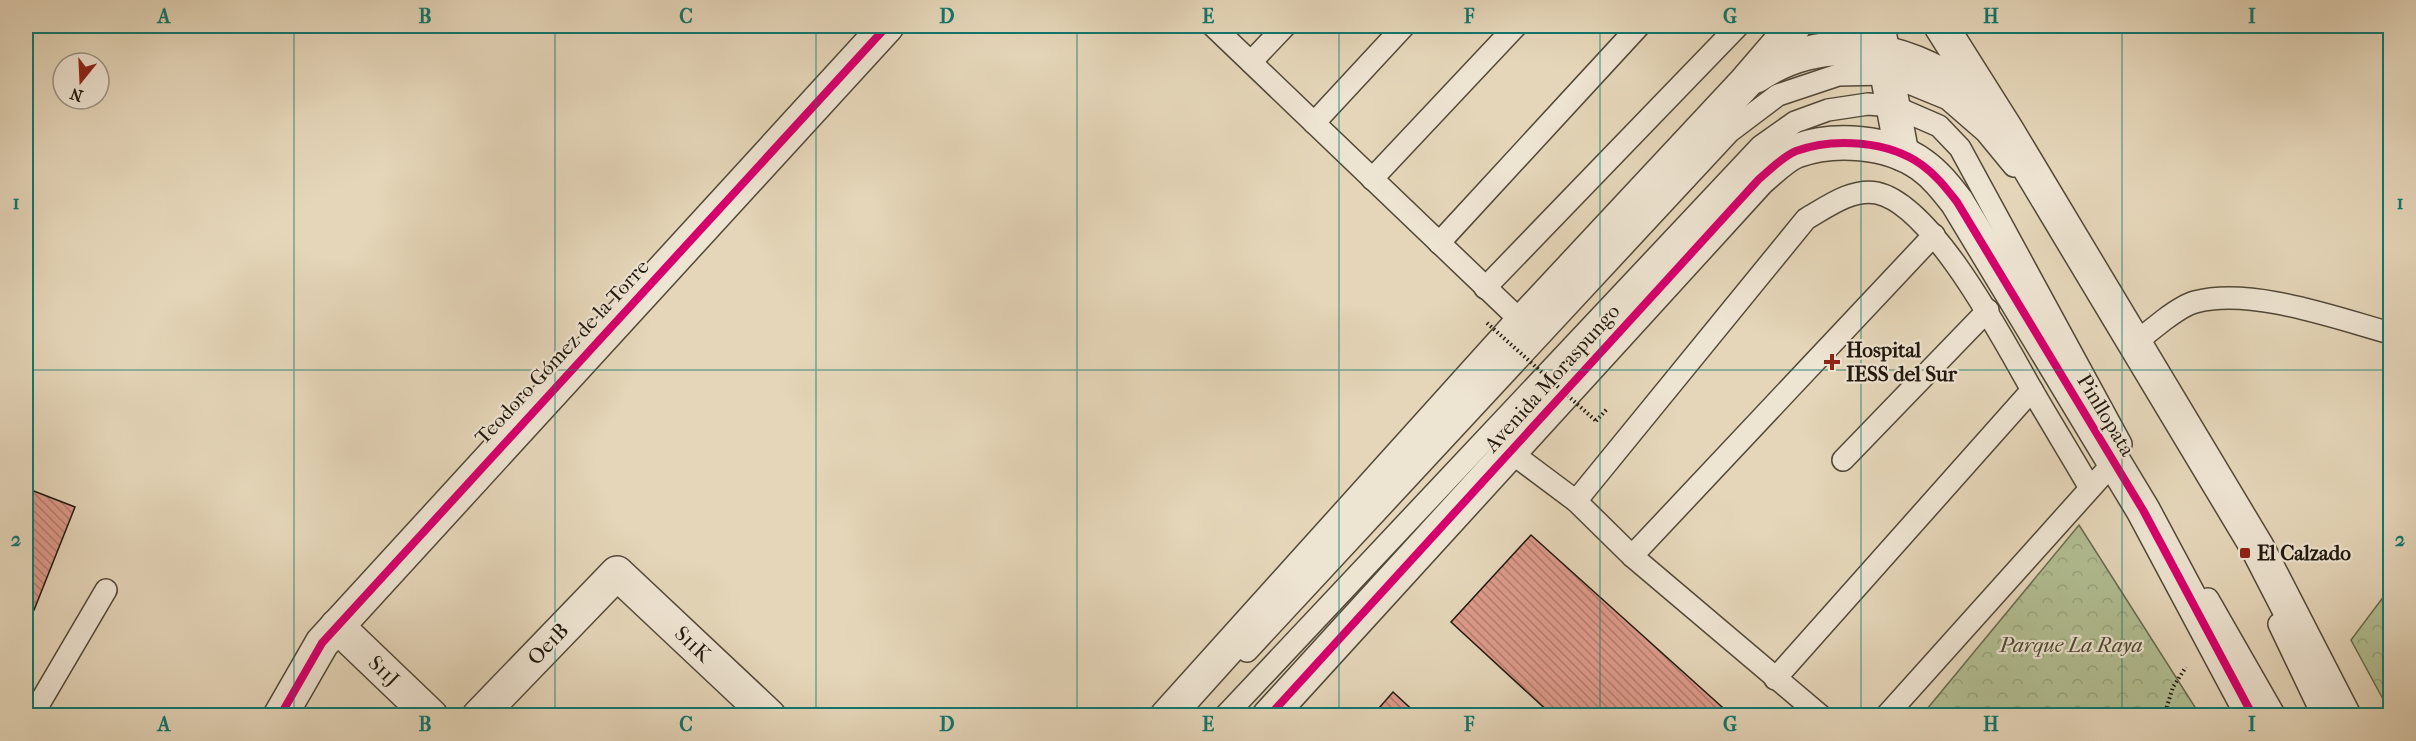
<svg xmlns="http://www.w3.org/2000/svg" width="2416" height="741" font-family="'IM FELL French Canon',serif">
  <style>
    .park { fill: url(#park-crowns); stroke: #686b50; stroke-width: 1.5 }
    .building { fill: url(#building-back-hatch); stroke: #20180d; stroke-width: 1.5 }
    .lines { fill: none; stroke-linecap: round; stroke-linejoin: round }
    .service-casing { stroke: #514838; stroke-width: 24 }
    .minor-casing { stroke: #514838; stroke-width: 36 }
    .tertiary-casing { stroke: #514838; stroke-width: 36 }
    .path { stroke: #20180d; stroke-width: 4; stroke-dasharray: 1.5 3; stroke-linecap: butt }
    .service { stroke: #eee4d2; stroke-width: 21 }
    .minor { stroke: #eee4d2; stroke-width: 33 }
    .tertiary { stroke: #eee4d2; stroke-width: 33 }
    .path-bridge { stroke: #20180d; stroke-width: 4; stroke-dasharray: 1.5 3; stroke-linecap: butt }
    .cycleway-casing { stroke: #eee4d2; stroke-width: 11 }
    .cycleway { stroke: #d6006c; stroke-width: 8 }
    .grid { fill: none; stroke: #0f766e; stroke-width: 1.5; stroke-opacity: 0.55 }
    .poi-dot { fill: #8f2418; stroke: #eee4d2; stroke-width: 2 }
    .labels { text-anchor: middle; stroke-width: 4.5; stroke-linejoin: round; paint-order: stroke }
    .poi-label { font-size: 21px; font-weight: bold; fill: #20180d; stroke: #eee4d2; text-anchor: start }
    .street-label { font-size: 21px; fill: #20180d; stroke: #eee4d2 }
    .park-label { font-size: 21px; font-style: italic; fill: #4c4a35; stroke: #eee4d2 }
    .neatline { fill: none; stroke: #0f766e; stroke-width: 2 }
    .grid-label { font-size: 20px; text-anchor: middle; font-weight: bold; fill: #0f766e }
  </style>
  <defs>
    <pattern id="park-crowns" width="20" height="18" patternUnits="userSpaceOnUse" patternTransform="scale(1.5)"><rect width="20" height="18" fill="#b1be92"/><path d="M2 6a3 3 0 1 1 6 0M12 15a3 3 0 1 1 6 0" fill="none" stroke="#98a37d"/></pattern>
    <pattern id="building-back-hatch" width="6" height="6" patternUnits="userSpaceOnUse" patternTransform="scale(1.5)"><rect width="6" height="6" fill="#de9a8a"/><path d="M-1 5l2 2M0 0l6 6M5-1l2 2" fill="none" stroke="#b47d6f"/></pattern>
  </defs>
  <rect width="100%" height="100%" fill="#e5d6b9"/>
  <filter id="stains"><feTurbulence type="fractalNoise" baseFrequency=".00333" numOctaves="4"/><feColorMatrix values="0 0 0 0 .2 0 0 0 0 .09 0 0 0 0 .02 0 0 0 .5 -.17"/></filter>
  <radialGradient id="worn" r=".72"><stop offset=".6" stop-color="#630" stop-opacity="0"/><stop offset="1" stop-color="#630" stop-opacity=".3"/></radialGradient>
  <g class="park">
    <path d="M2079 525 2200 715H1922Z"/>
    <path d="M2390 588V712L2351 640Z"/>
  </g>
  <g class="building">
    <path d="M26 488 75 507 34 610 26 607Z"/>
    <path d="M1531 535 1732 716H1553L1451 622Z"/>
    <path d="M1393 692 1419 716H1372Z"/>
  </g>
  <g class="lines">
    <g class="service-casing">
      <g id="service">
        <path d="M1213 26 1522 322"/>
        <path d="M1251 62 1285 26"/>
        <path d="M1314 123 1404 26"/>
        <path d="M1372 179 1516 26"/>
        <path d="M1439 243 1639 26"/>
        <path d="M1485 288 1738 26"/>
        <path d="M2135 344C2148 332 2179 306 2195 302 2251 287 2336 318 2390 333"/>
        <path d="M1509 451 1576 501 1632 556 1821 716"/>
        <path d="M1843 460 1988 310"/>
        <path d="M1576 501 1806 219C1827 207 1852 188 1877 193 1933 205 2004 341 2032 390 2051 423 2071 455 2090 488"/>
        <path d="M1632 556 1934 235"/>
        <path d="M2208 599 2275 716"/>
        <path d="M2279 624 2323 716"/>
        <path d="M1247 651 1729 132 1778 95 1838 75 1887 74 1948 99 1986 132 2014 166"/>
        <path d="M1775 679 2032 390"/>
        <path d="M32 716 106 590"/>
        <path d="M1225 716 1761 146 1795 122 1828 110 1868 104 1893 106 1939 126 1960 148 2121 444"/>
        <path d="M1886 716 2114 462"/>
      </g>
    </g>
    <g class="minor-casing">
      <g id="minor">
        <path d="M337 626 431 716"/>
        <path d="M479 716 617 573 769 716"/>
      </g>
    </g>
    <g class="tertiary-casing">
      <g id="tertiary">
        <path d="M1878 26 1902 154"/>
        <path d="M1941 26 2006 129 2257 547 2344 716"/>
        <path d="M1756 76C1831 26 1918 50 1982 103"/>
        <path d="M280 716 322 643 887 26"/>
        <path d="M1167 716 1522 322 1745 83 1794 26"/>
        <path d="M1269 716 1759 179C1771 169 1782 157 1796 151 1834 137 1889 141 1922 165 1936 175 1946 188 1957 202L2143 510 2253 716"/>
      </g>
    </g>
    <g class="path">
      <path d="M1596 421 1607 409"/>
      <path d="M2164 716 2173 687 2186 667"/>
      <path d="M2388 716 2390 713"/>
    </g>
    <use href="#service" class="service"/>
    <use href="#minor" class="minor"/>
    <use href="#tertiary" class="tertiary"/>
    <path class="path-bridge" d="M1487 323 1596 421"/>
    <g class="cycleway-casing">
      <g id="cycleway">
        <path d="M280 716 322 643 887 26"/>
        <path d="M1269 716 1759 179C1771 169 1782 157 1796 151 1834 137 1889 141 1922 165 1936 175 1946 188 1957 202L2143 510 2253 716"/>
      </g>
    </g>
    <use href="#cycleway" class="cycleway"/>
  </g>
  <path class="grid" d="M294 26V716M555 26V716M816 26V716M1077 26V716M1339 26V716M1600 26V716M1861 26V716M2122 26V716M26 370H2390"/>
  <g class="poi-dot">
    <path d="M1829 353h6v6h6v6h-6v6h-6v-6h-6v-6h6z"/>
    <rect x="2239" y="547" width="12" height="12" rx="3"/>
  </g>
  <g class="labels">
    <g class="poi-label">
      <text x="1846" y="357">Hospital<tspan x="1846" dy="24">IESS del Sur</tspan></text>
      <text x="2257" y="560">El Calzado</text>
    </g>
    <g class="street-label">
      <text transform="translate(562 352) rotate(-47)" y="7">Teodoro Gómez de la Torre</text>
      <text transform="translate(1552 378) rotate(-48)" y="7">Avenida Moraspungo</text>
      <text transform="translate(2106 415) rotate(59)" y="7">Pinllopata</text>
      <text transform="translate(548 644) rotate(-46)" y="7">Oe1B</text>
      <text transform="translate(693 644) rotate(43)" y="7">S11K</text>
      <text transform="translate(384 671) rotate(44)" y="7">S11J</text>
    </g>
    <g class="park-label">
      <text x="2071" y="652">Parque La Raya</text>
    </g>
  </g>
  <rect width="2416" height="741" fill="none" stroke="#e5d6b9" stroke-width="66"/>
  <g transform="translate(81 81) rotate(198)"><circle r="28" fill="#eee4d2" stroke="#9c9283" stroke-width="1.5"/>
  <path d="M0-4.5L10 22L0 15L-10 22Z" fill="#8f2418"/>
  <text y="-9" font-size="16" font-weight="bold" text-anchor="middle" fill="#20180d">N</text>
  </g>
  <rect x="33" y="33" width="2350" height="675" class="neatline"/>
  <g class="grid-label">
    <text x="164" y="23">A</text>
    <text x="425" y="23">B</text>
    <text x="686" y="23">C</text>
    <text x="947" y="23">D</text>
    <text x="1208" y="23">E</text>
    <text x="1469" y="23">F</text>
    <text x="1730" y="23">G</text>
    <text x="1991" y="23">H</text>
    <text x="2252" y="23">I</text>
    <text x="16" y="209">1</text>
    <text x="2400" y="209">1</text>
    <text x="16" y="546">2</text>
    <text x="2400" y="546">2</text>
    <text x="164" y="731">A</text>
    <text x="425" y="731">B</text>
    <text x="686" y="731">C</text>
    <text x="947" y="731">D</text>
    <text x="1208" y="731">E</text>
    <text x="1469" y="731">F</text>
    <text x="1730" y="731">G</text>
    <text x="1991" y="731">H</text>
    <text x="2252" y="731">I</text>
  </g>
  <rect width="100%" height="100%" filter="url(#stains)"/>
  <rect width="100%" height="100%" fill="url(#worn)"/>
</svg>
